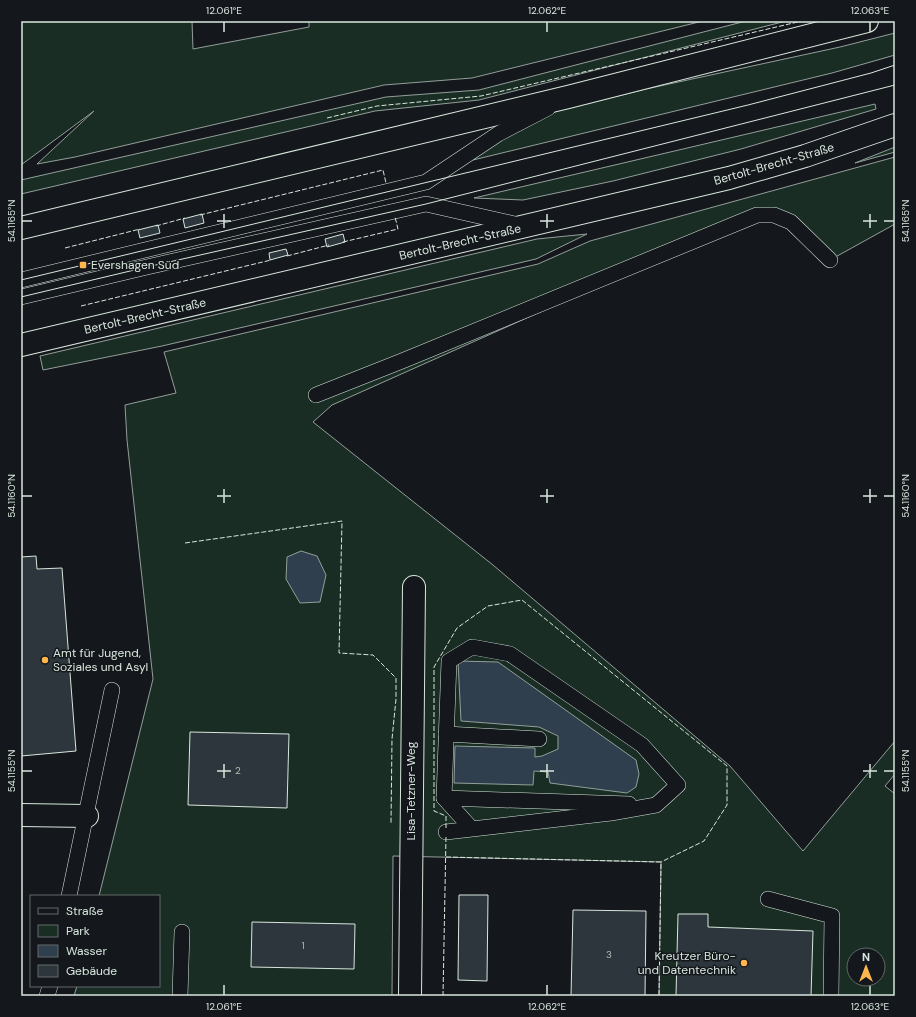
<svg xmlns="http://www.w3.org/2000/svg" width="916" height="1017" font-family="'DM Sans',sans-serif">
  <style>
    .green { fill: #1a2d24; stroke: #939e99; fill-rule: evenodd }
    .water { fill: #2f3f4d; stroke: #939e99 }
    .building { fill: #2c363c; stroke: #d8e6dc }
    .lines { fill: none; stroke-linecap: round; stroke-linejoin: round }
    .lane-casing { stroke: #d8e6dc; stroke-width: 16 }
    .street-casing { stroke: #d8e6dc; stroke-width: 24 }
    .secondary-casing { stroke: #d8e6dc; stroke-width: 24 }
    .lane { stroke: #14181c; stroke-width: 15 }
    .street { stroke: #14181c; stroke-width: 22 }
    .secondary { stroke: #14181c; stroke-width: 22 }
    .tram { stroke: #d8e6dc; stroke-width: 1 }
    .fence { stroke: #d8e6dc; stroke-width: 1; stroke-dasharray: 5 2; stroke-linecap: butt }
    .ticks { fill: none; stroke: #d8e6dc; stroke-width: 1.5 }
    .poi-dot { fill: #ffb74d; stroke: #14181c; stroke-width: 1.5 }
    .labels { text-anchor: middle; stroke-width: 3; stroke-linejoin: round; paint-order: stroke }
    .number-label { font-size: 10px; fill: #adbab4 }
    .street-label { font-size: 12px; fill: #d8e6dc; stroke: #14181c }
    .poi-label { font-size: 12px; fill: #d8e6dc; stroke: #14181c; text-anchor: start }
    .neatline { fill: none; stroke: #d8e6dc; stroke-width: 1.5 }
    .ticks-label { font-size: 10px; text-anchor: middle; fill: #d8e6dc }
  </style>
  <rect width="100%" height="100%" fill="#14181c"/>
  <g class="green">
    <path d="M21 21H192L193 49 309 27V21H703L472 78 384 85 75 157 37 164 94 111 21 165Z"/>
    <path d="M746 21H786L479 100 375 111 21 194V180L386 97 479 90Z"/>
    <path d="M895 33V55L832 73 473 160 494 141 549 113 646 89 840 47Z"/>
    <path d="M875 104 876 109 741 149 613 181 523 200 474 198Z"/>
    <path d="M895 147V152L855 163Z"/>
    <path d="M895 157V224L830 260 791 222 757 215 332 405 313 422 493 565 730 766 803 851 895 741V774L885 786 895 794V996H659L661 862 393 856 392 996H74L77 986H159V896H99L153 679 127 440 125 405 176 393 164 352 538 264 590 241ZM854 955H878V979H854Z"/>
    <path d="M587 234 536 259 162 346 43 370 40 356 537 239Z"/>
  </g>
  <g class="water">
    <path d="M301 551 317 556 326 575 320 602 300 603 286 579 287 557Z"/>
    <path d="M458 661 498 662 636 760 639 774 636 787 627 793 550 783 548 772 534 771 533 785 454 783 455 746 535 748V757L542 756 558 749V736L539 727 461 721Z"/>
  </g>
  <g class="building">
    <path d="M202 214 204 223 185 228 183 219Z"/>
    <path d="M158 225 160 233 140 238 138 230Z"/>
    <path d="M343 234 345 242 327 247 325 239Z"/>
    <path d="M286 249 288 255 270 260 269 253Z"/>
    <path d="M36 556 37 569 62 568 76 751 21 756V557Z"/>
    <path d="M190 732 289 734 287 808 188 805Z"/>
    <path d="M459 895H488L487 981 458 980Z"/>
    <path d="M573 910 646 911 645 996H571Z"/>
    <path d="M678 914H708V927L813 931 811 996H676Z"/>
    <path d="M252 922 355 924 354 969 251 967Z"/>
  </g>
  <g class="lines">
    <g class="lane-casing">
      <g id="lane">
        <path d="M21 280 426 182 498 134 548 108"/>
        <path d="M21 297 147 267 426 204 519 225"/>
        <path d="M316 395 402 361 757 215H774L791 222 830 260"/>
        <path d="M446 734 539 739"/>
        <path d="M444 798 629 804"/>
        <path d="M446 832 611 813 656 805 678 785 642 745 510 654 472 647 449 661 444 798 472 829"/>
        <path d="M69 896 112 690"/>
        <path d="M768 899 832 916 831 996"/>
        <path d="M47 996 50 986"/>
        <path d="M180 996 182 932"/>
      </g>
    </g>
    <g class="street-casing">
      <g id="street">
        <path d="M21 815 87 816"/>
        <path d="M410 996 414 587"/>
      </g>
    </g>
    <g class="secondary-casing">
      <g id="secondary">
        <path d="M21 228 568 97 867 21"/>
        <path d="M21 345 729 178 805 156 895 125"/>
      </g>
    </g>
    <use href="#lane" class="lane"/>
    <use href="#street" class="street"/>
    <use href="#secondary" class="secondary"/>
    <g class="tram">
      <path d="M21 280 748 105 871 73 895 65"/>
      <path d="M21 297 147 267 426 204 895 85"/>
    </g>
    <g class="fence">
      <path d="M327 118 377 106 481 96 802 21"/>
      <path d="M200 215 383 170 386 183"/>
      <path d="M156 226 185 218"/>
      <path d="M343 242 398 229 395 217"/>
      <path d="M65 248 140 229"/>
      <path d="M287 256 329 245"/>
      <path d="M81 306 271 260"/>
      <path d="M185 543 342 521 339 653 373 655 396 678V699L392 739 391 824"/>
      <path d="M446 828V816L434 811V667L457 628 488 606 522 600 727 766V805L704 841 661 862"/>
      <path d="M446 857 661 862 659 996"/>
      <path d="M443 996 446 836"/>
    </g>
  </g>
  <path class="ticks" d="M224 22V32M547 22V32M870 22V32M224 214V228M547 214V228M870 214V228M22 221H32M217 221H231M540 221H554M863 221H877M884 221H894M224 489V503M547 489V503M870 489V503M22 496H32M217 496H231M540 496H554M863 496H877M884 496H894M224 764V778M547 764V778M870 764V778M22 771H32M217 771H231M540 771H554M863 771H877M884 771H894M224 985V995M547 985V995M870 985V995"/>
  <g class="poi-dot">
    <rect x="79" y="261" width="8" height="8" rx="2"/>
    <circle cx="45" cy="660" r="4"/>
    <circle cx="744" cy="963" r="4"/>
  </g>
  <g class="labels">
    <g class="number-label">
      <text x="238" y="774">2</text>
      <text x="303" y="949">1</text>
      <text x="609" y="958">3</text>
    </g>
    <g class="street-label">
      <text transform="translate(774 164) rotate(-16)" y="4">Bertolt-Brecht-Straße</text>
      <text transform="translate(460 242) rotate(-13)" y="4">Bertolt-Brecht-Straße</text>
      <text transform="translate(145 316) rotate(-13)" y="4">Bertolt-Brecht-Straße</text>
      <text transform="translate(411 791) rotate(-90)" y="4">Lisa-Tetzner-Weg</text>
    </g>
    <g class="poi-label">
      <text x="91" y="269">Evershagen Süd</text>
      <text x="53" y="657">Amt für Jugend,<tspan x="53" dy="14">Soziales und Asyl</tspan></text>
      <text x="736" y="960" text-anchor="end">Kreutzer Büro-<tspan x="736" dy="14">und Datentechnik</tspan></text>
    </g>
  </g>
  <rect width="916" height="1017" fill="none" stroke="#14181c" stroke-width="44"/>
  <rect x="30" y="895" width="130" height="92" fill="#14181c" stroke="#626a69"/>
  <rect x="38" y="908" width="20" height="6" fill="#14181c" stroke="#626a69"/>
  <text x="66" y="915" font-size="12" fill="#d8e6dc">Straße</text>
  <rect x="38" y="925" width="20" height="12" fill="#1a2d24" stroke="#626a69"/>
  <text x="66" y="935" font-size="12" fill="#d8e6dc">Park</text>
  <rect x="38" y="945" width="20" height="12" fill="#2f3f4d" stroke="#626a69"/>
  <text x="66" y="955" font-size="12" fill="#d8e6dc">Wasser</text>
  <rect x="38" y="965" width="20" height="12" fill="#2c363c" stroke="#626a69"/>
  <text x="66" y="975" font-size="12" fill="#d8e6dc">Gebäude</text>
  <g transform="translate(866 967)"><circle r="19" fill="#14181c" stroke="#626a69"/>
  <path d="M0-3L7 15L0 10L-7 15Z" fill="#ffb74d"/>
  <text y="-6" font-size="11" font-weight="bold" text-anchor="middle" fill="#d8e6dc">N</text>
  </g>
  <rect x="22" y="22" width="872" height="973" class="neatline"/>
  <g class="ticks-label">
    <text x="224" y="14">12.061°E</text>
    <text x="547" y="14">12.062°E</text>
    <text x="870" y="14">12.063°E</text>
    <text transform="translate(11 221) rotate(-90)" y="4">54.1165°N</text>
    <text transform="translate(905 221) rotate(-90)" y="4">54.1165°N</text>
    <text transform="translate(11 496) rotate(-90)" y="4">54.1160°N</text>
    <text transform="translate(905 496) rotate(-90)" y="4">54.1160°N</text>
    <text transform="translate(11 771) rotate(-90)" y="4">54.1155°N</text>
    <text transform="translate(905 771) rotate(-90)" y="4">54.1155°N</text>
    <text x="224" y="1010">12.061°E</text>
    <text x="547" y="1010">12.062°E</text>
    <text x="870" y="1010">12.063°E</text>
  </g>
</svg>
